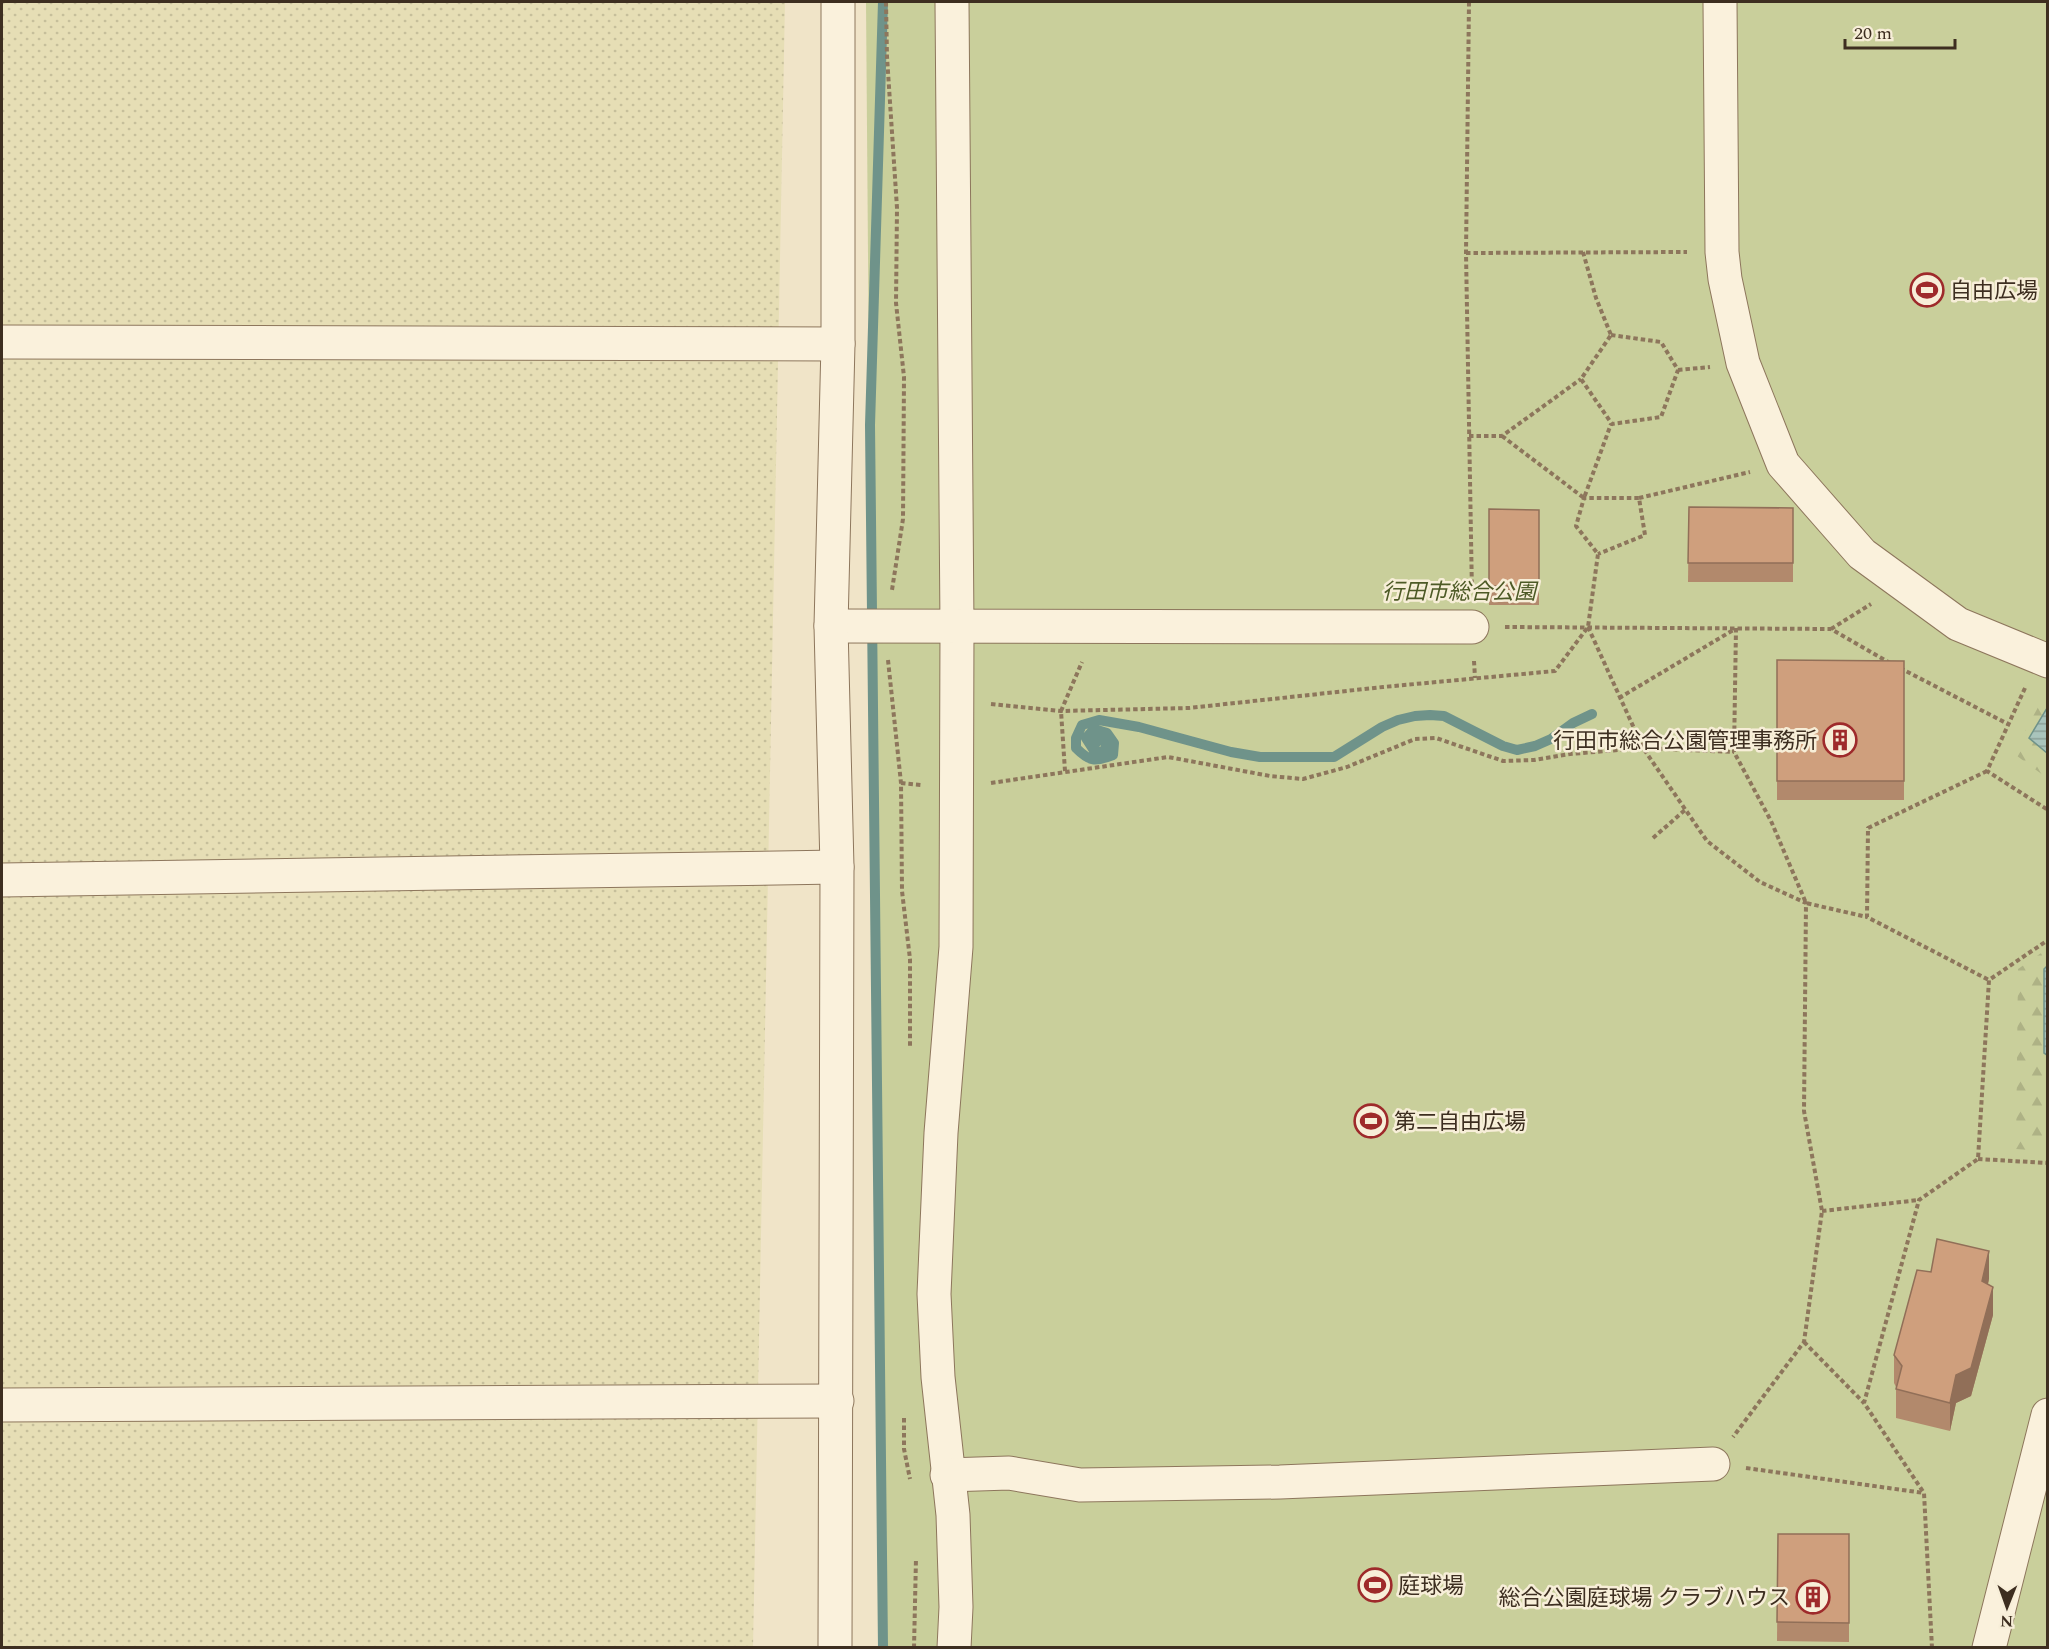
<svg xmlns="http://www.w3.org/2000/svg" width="2049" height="1649" font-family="Spectral,'Noto Sans JP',serif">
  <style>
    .farmland { fill: url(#farmland-dots) }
    .green { fill: #c9cf9b }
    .forest { fill: url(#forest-firs) }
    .water { fill: url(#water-rules); stroke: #6f938a; stroke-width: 1.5 }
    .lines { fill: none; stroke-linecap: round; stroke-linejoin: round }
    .stream { stroke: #6f938a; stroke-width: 10 }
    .minor-casing { stroke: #8d765c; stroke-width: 35 }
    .path { stroke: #8d765c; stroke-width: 4; stroke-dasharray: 4.5 3; stroke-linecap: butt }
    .minor { stroke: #faf1dc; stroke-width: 33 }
    .wall { fill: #b2896c }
    .shaded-wall { fill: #916f58 }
    .building { fill: #cf9f7d; stroke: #916f58; stroke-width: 1.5 }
    .labels { text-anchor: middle; stroke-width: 5; stroke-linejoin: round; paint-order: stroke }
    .poi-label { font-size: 22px; fill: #3d2e20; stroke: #f7eed8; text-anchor: start }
    .park-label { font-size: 22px; font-style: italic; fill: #4d5a26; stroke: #f7eed8 }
  </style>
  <defs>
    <pattern id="farmland-dots" width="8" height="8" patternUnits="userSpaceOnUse" patternTransform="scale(1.5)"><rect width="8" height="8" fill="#e6deb5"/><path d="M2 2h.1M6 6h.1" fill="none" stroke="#c6bf9b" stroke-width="1.8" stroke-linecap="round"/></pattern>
    <pattern id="forest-firs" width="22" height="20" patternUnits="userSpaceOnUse" patternTransform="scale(1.5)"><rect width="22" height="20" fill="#c9cf9b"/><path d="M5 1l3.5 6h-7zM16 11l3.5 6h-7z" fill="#aeb285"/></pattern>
    <pattern id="water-rules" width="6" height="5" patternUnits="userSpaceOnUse" patternTransform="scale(1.5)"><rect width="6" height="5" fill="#a9c4bc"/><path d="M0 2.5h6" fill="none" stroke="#8ba098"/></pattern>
  </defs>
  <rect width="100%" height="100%" fill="#f0e4c8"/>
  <path class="farmland" d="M2 2H785L753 1647 2 1648Z"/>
  <path class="green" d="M866 2H2047V1647H879Z"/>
  <g class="forest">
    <path d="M2047 691V778L2013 753Z"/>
    <path d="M2047 949V1151L2016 1149 2018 969Z"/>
  </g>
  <g class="water">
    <path d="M2047 708 2048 753H2047L2029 738Z"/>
    <path d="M2047 966V1055L2044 1053V969Z"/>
  </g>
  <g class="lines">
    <g class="stream">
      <path d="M1097 742V737L1102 739 1107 745 1104 751 1095 752 1086 738 1094 729 1107 733 1114 743 1113 755C1095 762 1090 762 1076 748V738L1082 725 1099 720 1139 727 1231 752 1260 757H1334L1382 727 1398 720 1415 716 1430 715 1444 716 1503 746 1517 750 1535 746 1551 739 1573 723 1592 714"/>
      <path d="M883 1648 870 425 883 2"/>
    </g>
    <g class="minor-casing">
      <g id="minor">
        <path d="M952 2 957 627 956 947 941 1133 934 1294 938 1377 953 1515 956 1607 954 1648"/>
        <path d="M1720 2 1722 252 1725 279 1743 363 1783 464 1862 554 1958 624 2048 661"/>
        <path d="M2 342 838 344"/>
        <path d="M831 626 1472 627"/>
        <path d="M2 880 837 867"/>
        <path d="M2 1405 837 1401"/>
        <path d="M947 1475 1009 1473 1080 1485 1280 1482 1713 1464"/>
        <path d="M835 1648 837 867 831 626 838 344V2"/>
        <path d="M1989 1648 2048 1415"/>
      </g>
    </g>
    <g class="path">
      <path d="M886 2 887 57 897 208 896 303 904 377 903 519 892 590"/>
      <path d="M1469 2 1466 253 1472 594"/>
      <path d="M1583 252 1596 298 1611 335"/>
      <path d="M1466 253 1687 252"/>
      <path d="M1611 335 1661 342 1678 370 1661 417 1612 424 1581 379Z"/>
      <path d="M1678 370 1710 367"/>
      <path d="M1469 436H1502L1581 379"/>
      <path d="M1502 436 1584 498 1611 424"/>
      <path d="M1639 498 1750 472"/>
      <path d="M1505 627 1831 629 1890 663"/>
      <path d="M1588 627 1643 748 1707 841 1760 882 1806 903 1804 1111 1822 1211 1804 1342 1733 1437"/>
      <path d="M1736 628 1734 752 1771 821 1806 903 1867 917"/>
      <path d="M1831 629 1871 604"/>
      <path d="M888 660 901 783 902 891 910 959V1048"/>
      <path d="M1474 661 1475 678"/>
      <path d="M1900 668 2008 724"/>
      <path d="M2025 688 1987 771 2048 810"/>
      <path d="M1619 698 1735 629"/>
      <path d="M991 704 1061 711 1189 708 1383 687 1555 671 1588 627 1598 554 1576 526 1584 498H1639L1645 535 1598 554"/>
      <path d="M1065 771 1061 711 1082 662"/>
      <path d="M1987 771 1868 828 1867 917 1989 980"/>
      <path d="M901 783 921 785"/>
      <path d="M991 783 1168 757 1270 776 1303 779 1347 767 1415 739 1436 738 1503 761 1534 760 1570 754 1643 748 1734 752"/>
      <path d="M1653 838 1685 810"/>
      <path d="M1978 1159 2048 1163"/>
      <path d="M1822 1211 1919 1200"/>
      <path d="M1804 1342 1864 1403"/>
      <path d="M904 1418V1449L910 1479"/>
      <path d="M1746 1468 1924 1493"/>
      <path d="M914 1648 916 1558"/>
      <path d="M1932 1648 1924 1493 1864 1403 1919 1200 1978 1159 1989 980 2048 940"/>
    </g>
    <use href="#minor" class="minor"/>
  </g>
  <g class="wall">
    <path d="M1689 507 1793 508V582H1688Z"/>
    <path d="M1489 509 1539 510V605H1489Z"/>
    <path d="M1777 660 1904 661V800H1777Z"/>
    <path d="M1989 1279 1988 1284 1993 1315 1971 1396 1956 1403 1950 1431 1896 1418V1387L1894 1383V1355Z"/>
    <path d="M1778 1534H1849V1642L1777 1641Z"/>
  </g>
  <g class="shaded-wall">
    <path d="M1989 1251V1279L1982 1309V1281Z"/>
    <path d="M1993 1287V1315L1971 1396 1956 1403 1950 1431V1403L1956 1375Z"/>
  </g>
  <g class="building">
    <path d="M1689 507 1793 508V563H1688Z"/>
    <path d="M1489 509 1539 510V586H1489Z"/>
    <path d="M1777 660 1904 661V781H1777Z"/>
    <path d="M1937 1239 1989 1251 1982 1281 1993 1287 1971 1368 1956 1375 1950 1403 1896 1389 1902 1366 1894 1355 1917 1270 1931 1272Z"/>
    <path d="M1778 1534H1849V1623L1777 1622Z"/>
  </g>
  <defs>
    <g id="stadium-ring" transform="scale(1.725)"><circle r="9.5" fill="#f7eed8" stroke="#9e2a2b" stroke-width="1.5"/><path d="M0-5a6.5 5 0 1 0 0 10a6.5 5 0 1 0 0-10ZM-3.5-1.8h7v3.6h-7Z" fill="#9e2a2b"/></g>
    <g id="building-ring" transform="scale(1.725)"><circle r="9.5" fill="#f7eed8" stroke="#9e2a2b" stroke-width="1.5"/><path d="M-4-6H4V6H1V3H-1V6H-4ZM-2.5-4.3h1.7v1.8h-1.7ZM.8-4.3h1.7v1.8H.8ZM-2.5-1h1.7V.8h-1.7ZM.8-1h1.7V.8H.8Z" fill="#9e2a2b"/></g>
  </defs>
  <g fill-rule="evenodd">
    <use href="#stadium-ring" x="1927" y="290"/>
    <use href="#building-ring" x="1840" y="740"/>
    <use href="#stadium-ring" x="1371" y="1121"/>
    <use href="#stadium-ring" x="1375" y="1585"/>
    <use href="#building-ring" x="1813" y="1597"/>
  </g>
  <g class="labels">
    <g class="poi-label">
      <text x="1950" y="298">自由広場</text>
      <text x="1817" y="748" text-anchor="end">行田市総合公園管理事務所</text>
      <text x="1394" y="1129">第二自由広場</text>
      <text x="1398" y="1593">庭球場</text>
      <text x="1790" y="1605" text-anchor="end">総合公園庭球場 クラブハウス</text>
    </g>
    <g class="park-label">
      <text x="1459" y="599">行田市総合公園</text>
    </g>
  </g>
  <rect width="2049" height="1649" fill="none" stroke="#3d2e20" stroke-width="6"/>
  <g transform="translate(2007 1607) rotate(181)" stroke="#f7eed8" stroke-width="4.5" paint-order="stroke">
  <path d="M0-4.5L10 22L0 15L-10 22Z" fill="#3d2e20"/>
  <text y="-9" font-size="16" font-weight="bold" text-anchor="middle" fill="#3d2e20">N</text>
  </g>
  <path d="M1845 39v9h110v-9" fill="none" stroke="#3d2e20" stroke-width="3"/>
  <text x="1854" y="39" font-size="18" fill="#3d2e20" stroke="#f7eed8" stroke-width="4.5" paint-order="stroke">20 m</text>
</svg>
